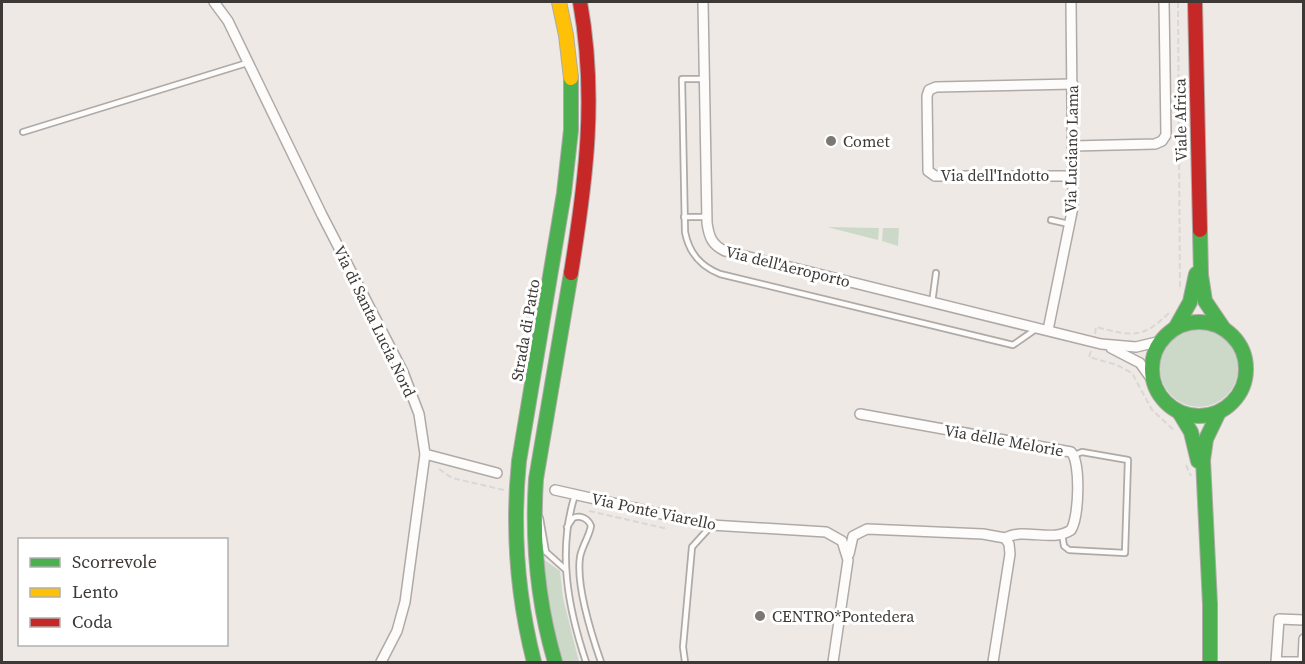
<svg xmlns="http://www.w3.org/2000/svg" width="1305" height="664" font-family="'Source Serif 4',serif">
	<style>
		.green { fill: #ccd9c9 }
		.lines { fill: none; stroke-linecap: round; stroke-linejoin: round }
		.lane-casing { stroke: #afaaa7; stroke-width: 8 }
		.street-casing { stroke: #afaaa7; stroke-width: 12 }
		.fast-casing { stroke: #afaaa7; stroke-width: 16 }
		.slow-casing { stroke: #afaaa7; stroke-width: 16 }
		.jam-casing { stroke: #afaaa7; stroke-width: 16 }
		.path { stroke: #d9d7d7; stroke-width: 2; stroke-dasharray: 6 3; stroke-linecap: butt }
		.lane { stroke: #fdfcfb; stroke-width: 4.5 }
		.street { stroke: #fdfcfb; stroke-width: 9 }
		.fast { stroke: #4caf50; stroke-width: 14 }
		.slow { stroke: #ffc107; stroke-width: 14 }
		.jam { stroke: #c62828; stroke-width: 14 }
		.poi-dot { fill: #7b7773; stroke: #fff; stroke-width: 2 }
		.labels { text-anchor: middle; stroke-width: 6; stroke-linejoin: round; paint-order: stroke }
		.street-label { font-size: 16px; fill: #3d3936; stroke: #fff }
		.poi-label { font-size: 16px; fill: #3d3936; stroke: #fff; text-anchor: start }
	</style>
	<rect width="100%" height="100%" fill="#efe9e5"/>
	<g class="green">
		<path d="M827,227L879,228L878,240Z"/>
		<path d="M883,228H899L898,246L882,241Z"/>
		<circle cx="1199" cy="368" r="39"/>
		<path d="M543,559L560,571L563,598L579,662H563C551,629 547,594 543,559Z"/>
	</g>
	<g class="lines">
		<defs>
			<g id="lane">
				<path d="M705,79H682L685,232C689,253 700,266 720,274L1013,345L1036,329"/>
				<path d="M23,132L247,63"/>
				<path d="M684,217H707"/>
				<path d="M1051,220L1069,224"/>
				<path d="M932,303L936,273"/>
				<path d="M575,495C557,551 568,608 586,662"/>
				<path d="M540,518L546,552L565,569"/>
				<path d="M567,527L573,518C580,515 588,518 591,526C589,537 582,546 580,557C576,585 592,636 601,662"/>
				<path d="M1062,534L1064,546L1069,550L1125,553L1128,460L1082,452L1074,455"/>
				<path d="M685,662L683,647L692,547L711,526"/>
			</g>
			<g id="street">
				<path d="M214,2L228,21L322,215L403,372L419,414L425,454L405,602L397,631L381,662"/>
				<path d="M703,2L707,223C709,237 712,245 725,251L1101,344L1136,347L1161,341"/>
				<path d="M1073,84L936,87L929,90L927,96L928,167V171L935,176H1073"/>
				<path d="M1073,146L1155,144L1162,141L1166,135L1164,2"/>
				<path d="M1048,330L1073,207L1071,2"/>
				<path d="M1111,348L1140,363L1155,384"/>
				<path d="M860,414L1071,452C1081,462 1079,517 1071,530C1052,543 1025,527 1005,538"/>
				<path d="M425,454L497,473"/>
				<path d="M555,490L711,525L826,532L842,541L848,560L833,662"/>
				<path d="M849,554L853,536L867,529L983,534L1005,538L1009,544L1010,554L993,662"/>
				<path d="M1303,662H1276L1279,619L1304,620"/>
				<path d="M1303,662L1304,639"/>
			</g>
			<g id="fast">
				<path d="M1200,230L1201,275L1205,301L1224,329"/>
				<circle cx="1199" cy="369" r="47"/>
				<path d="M1176,327L1190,302L1196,274"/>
				<path d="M1179,412L1191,432L1198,461"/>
				<path d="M534,662C517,595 512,530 519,461L564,193L571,130V78"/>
				<path d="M555,662C537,601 532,542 536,479L571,273"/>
				<path d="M1210,662V604L1203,460L1206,439L1219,412"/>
			</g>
			<path id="slow" d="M559,2L566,35L571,78"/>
			<g id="jam">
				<path d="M1195,2L1200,230"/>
				<path d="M571,273C586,180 597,96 580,2"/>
			</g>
		</defs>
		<use href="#lane" class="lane-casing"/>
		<use href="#street" class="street-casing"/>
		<use href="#fast" class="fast-casing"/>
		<use href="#slow" class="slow-casing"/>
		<use href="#jam" class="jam-casing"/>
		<g class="path">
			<path d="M1178,2L1180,290"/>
			<path d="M1095,334L1096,327C1133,336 1142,340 1171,311"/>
			<path d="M1091,351L1089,357L1117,365L1132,373L1152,410L1175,431"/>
			<path d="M1186,465L1191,476"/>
			<path d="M439,469L452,478L504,490"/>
			<path d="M589,511L664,528L667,526"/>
		</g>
		<use href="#lane" class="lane"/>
		<use href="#street" class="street"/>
		<use href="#fast" class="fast"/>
		<use href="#slow" class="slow"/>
		<use href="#jam" class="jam"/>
	</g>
	<g class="poi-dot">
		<circle cx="831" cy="141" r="6"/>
		<circle cx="760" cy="616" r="6"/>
	</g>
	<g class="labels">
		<g class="street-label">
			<text transform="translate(1180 120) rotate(-91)" y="6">Viale Africa</text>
			<text transform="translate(1071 149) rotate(-89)" y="6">Via Luciano Lama</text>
			<text x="995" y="181">Via dell'Indotto</text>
			<text transform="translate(788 266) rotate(14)" y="6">Via dell'Aeroporto</text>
			<text transform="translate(375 321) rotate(64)" y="6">Via di Santa Lucia Nord</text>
			<text transform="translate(525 330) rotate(-80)" y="6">Strada di Patto</text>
			<text transform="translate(1004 440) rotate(10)" y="6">Via delle Melorie</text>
			<text transform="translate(654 511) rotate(12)" y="6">Via Ponte Viarello</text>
		</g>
		<g class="poi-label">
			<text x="843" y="147">Comet</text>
			<text x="772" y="622">CENTRO*Pontedera</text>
		</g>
	</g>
	<rect width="1305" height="664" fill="none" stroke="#3d3936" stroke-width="6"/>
	<rect x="18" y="538" width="210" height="108" fill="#ffffff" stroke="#b1b0af" stroke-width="1.5"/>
	<rect x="30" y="558" width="30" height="9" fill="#4caf50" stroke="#b1b0af" stroke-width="1.5"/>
	<text x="72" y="568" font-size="18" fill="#3d3936">Scorrevole</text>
	<rect x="30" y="588" width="30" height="9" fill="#ffc107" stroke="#b1b0af" stroke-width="1.5"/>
	<text x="72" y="598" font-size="18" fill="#3d3936">Lento</text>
	<rect x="30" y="618" width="30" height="9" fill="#c62828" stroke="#b1b0af" stroke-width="1.5"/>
	<text x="72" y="628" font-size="18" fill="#3d3936">Coda</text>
</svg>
